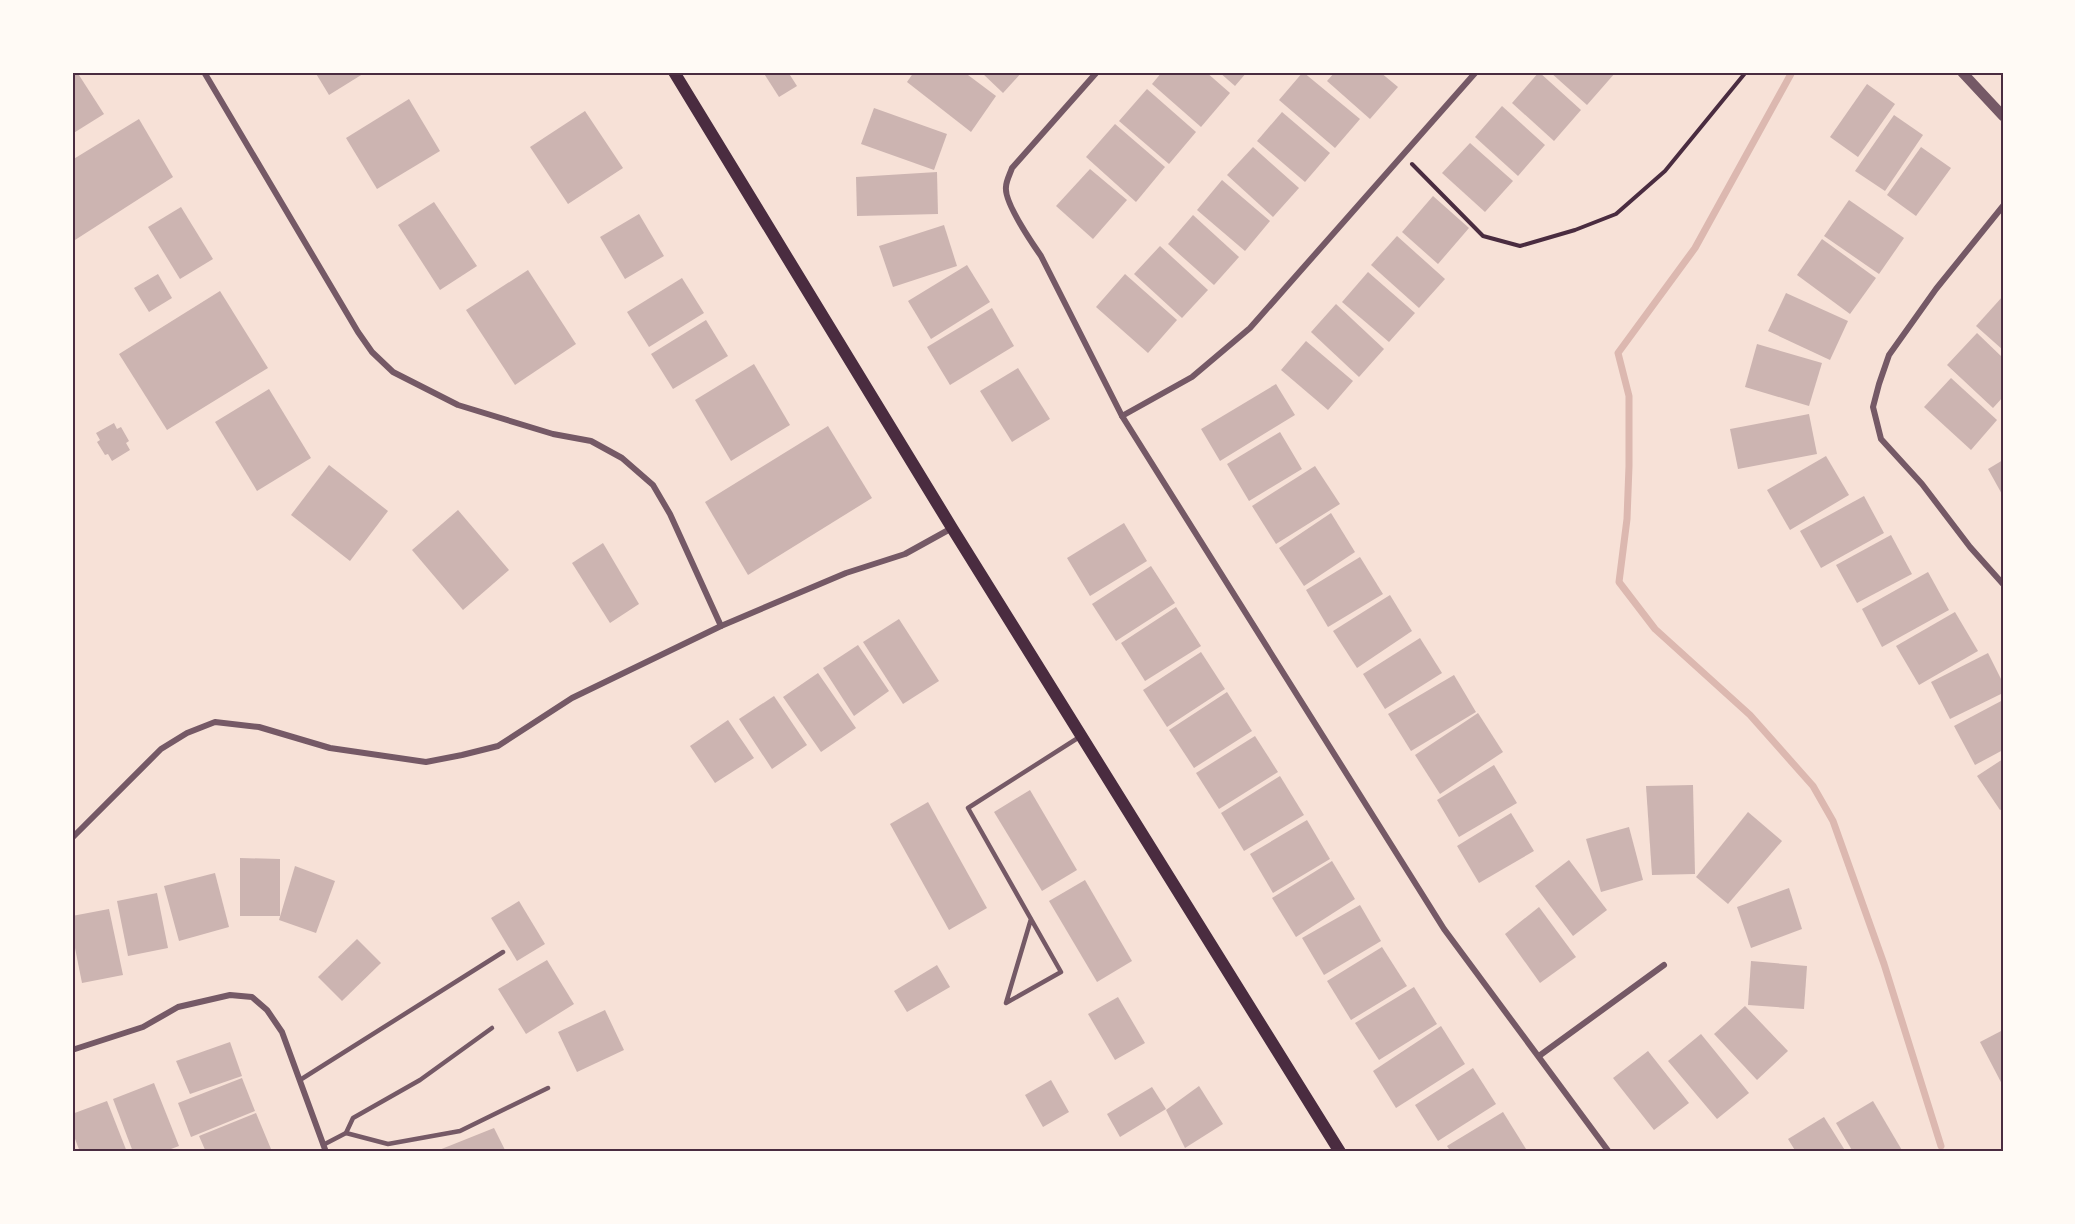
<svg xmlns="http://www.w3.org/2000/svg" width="2075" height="1224" font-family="Karla,sans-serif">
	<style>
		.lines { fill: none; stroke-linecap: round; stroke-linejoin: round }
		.stream { stroke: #dcb8b0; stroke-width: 7 }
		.building { fill: #ccb4b1 }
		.path { stroke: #4a2c40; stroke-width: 4 }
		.service { stroke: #755966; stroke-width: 4.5 }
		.minor { stroke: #755966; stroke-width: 6 }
		.tertiary { stroke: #755966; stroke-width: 10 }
		.secondary { stroke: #4a2c40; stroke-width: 12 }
		.neatline { fill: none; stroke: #4a2c40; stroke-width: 2 }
	</style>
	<rect width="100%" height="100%" fill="#f7e1d7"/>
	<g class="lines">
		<path class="stream" d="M1792,72L1695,248L1618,353L1629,396V466L1627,519L1619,582L1655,629L1750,715L1813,786L1833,821L1884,964L1941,1146"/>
	</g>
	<g class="building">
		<path d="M72,72H77L104,114L72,134Z"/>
		<path d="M315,72H366L329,95Z"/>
		<path d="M763,72H788L797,86L779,97Z"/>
		<path d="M914,72H964L996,96L971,132L907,82Z"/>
		<path d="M981,72H1022L1003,93Z"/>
		<path d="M1162,72H1206L1230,93L1201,127L1152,84Z"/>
		<path d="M1219,72H1247L1235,86Z"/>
		<path d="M1303,72L1360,119L1335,148L1279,100Z"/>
		<path d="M1335,72H1380L1398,87L1370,119L1327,81Z"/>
		<path d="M1539,72L1581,110L1554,141L1512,103Z"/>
		<path d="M1550,72H1614L1615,73L1587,105Z"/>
		<path d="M1867,84L1895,104L1858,157L1830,137Z"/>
		<path d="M1147,89L1196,132L1169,164L1119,121Z"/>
		<path d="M409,99L440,151L377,189L346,138Z"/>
		<path d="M1502,106L1545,145L1518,176L1475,137Z"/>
		<path d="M874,108L947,134L934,170L861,144Z"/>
		<path d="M585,111L623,168L568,204L530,147Z"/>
		<path d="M1282,112L1330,153L1305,182L1257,141Z"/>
		<path d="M1894,115L1923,135L1885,191L1855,171Z"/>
		<path d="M139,119L173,177L75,240L72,235V160Z"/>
		<path d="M1115,124L1165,167L1136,202L1086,157Z"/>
		<path d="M1470,143L1513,181L1485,212L1442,173Z"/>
		<path d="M1253,147L1299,188L1273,217L1227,175Z"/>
		<path d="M1921,147L1951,168L1916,216L1887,195Z"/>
		<path d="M1090,169L1127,200L1093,239L1056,206Z"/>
		<path d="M937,172L938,214L857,216L856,177Z"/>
		<path d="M1222,180L1270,221L1245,251L1197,210Z"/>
		<path d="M1433,196L1469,228L1438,264L1402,232Z"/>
		<path d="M1849,200L1904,238L1879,274L1824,236Z"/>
		<path d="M434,202L477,266L440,290L398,225Z"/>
		<path d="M181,207L213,259L180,279L148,227Z"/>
		<path d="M639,214L664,256L625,279L600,237Z"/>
		<path d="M1193,215L1239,257L1214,285L1168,244Z"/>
		<path d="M944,225L957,266L893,287L879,246Z"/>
		<path d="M1397,236L1445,279L1419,308L1371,265Z"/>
		<path d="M1822,239L1876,278L1850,314L1797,275Z"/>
		<path d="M1160,246L1208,290L1182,318L1134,274Z"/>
		<path d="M967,265L990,302L931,339L908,301Z"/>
		<path d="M528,270L576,344L515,385L466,310Z"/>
		<path d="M1368,272L1415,313L1389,342L1342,302Z"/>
		<path d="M158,274L172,298L149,312L134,288Z"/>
		<path d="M1125,274L1177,320L1148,353L1096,307Z"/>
		<path d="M682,278L704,313L649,347L627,312Z"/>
		<path d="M220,291L268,368L167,430L119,354Z"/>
		<path d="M1786,293L1848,321L1830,360L1768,331Z"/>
		<path d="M2003,296V350L1976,326Z"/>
		<path d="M1336,304L1384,349L1359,377L1311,332Z"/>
		<path d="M992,308L1014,346L950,385L927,347Z"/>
		<path d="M706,320L728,356L673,389L651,354Z"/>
		<path d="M1977,333L2003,358V397L1993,408L1947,365Z"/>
		<path d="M1306,341L1353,381L1328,410L1281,370Z"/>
		<path d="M1757,344L1822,363L1809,406L1745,387Z"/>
		<path d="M754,364L790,425L731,461L695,400Z"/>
		<path d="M1018,368L1050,419L1012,442L980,391Z"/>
		<path d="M1951,378L1997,420L1971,450L1924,407Z"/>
		<path d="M1276,384L1295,415L1220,461L1201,429Z"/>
		<path d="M269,389L311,458L257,491L215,422Z"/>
		<path d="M1809,414L1817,454L1738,469L1730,429Z"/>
		<path d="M114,423L117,429L121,427L129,441L126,443L130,450L112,461L108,454L105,455L97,442L100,440L96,433Z"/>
		<path d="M828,426L872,498L748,575L705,502Z"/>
		<path d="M1280,432L1302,469L1249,501L1227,464Z"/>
		<path d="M1826,456L1849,495L1790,530L1767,490Z"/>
		<path d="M2003,460V496L1988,469Z"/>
		<path d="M329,465L388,511L350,561L291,515Z"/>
		<path d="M1315,466L1340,504L1276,544L1252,506Z"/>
		<path d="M1864,496L1884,533L1821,568L1800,531Z"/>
		<path d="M458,510L509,570L463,610L412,550Z"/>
		<path d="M1331,513L1355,552L1304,586L1279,548Z"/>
		<path d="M1124,523L1147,561L1090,596L1067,558Z"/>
		<path d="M1891,535L1912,574L1857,603L1836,565Z"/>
		<path d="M603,543L639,604L610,623L572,563Z"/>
		<path d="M1360,557L1383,594L1328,627L1306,590Z"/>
		<path d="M1151,566L1175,603L1116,641L1092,604Z"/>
		<path d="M1928,572L1949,610L1882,647L1862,609Z"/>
		<path d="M1390,595L1412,631L1357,668L1333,631Z"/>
		<path d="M1176,607L1201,646L1145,681L1121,643Z"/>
		<path d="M1955,612L1978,651L1919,685L1896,646Z"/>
		<path d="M899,619L939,681L903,704L863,642Z"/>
		<path d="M1420,638L1442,673L1385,709L1363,674Z"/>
		<path d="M858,645L889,691L854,716L823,668Z"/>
		<path d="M1201,652L1225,689L1167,727L1143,690Z"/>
		<path d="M1988,653L2003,683V693L1950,719L1931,682Z"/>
		<path d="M818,673L856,728L821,752L783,697Z"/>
		<path d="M1454,675L1476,712L1411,751L1388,714Z"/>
		<path d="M1227,692L1252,731L1194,768L1169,730Z"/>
		<path d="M774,696L807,745L772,769L739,719Z"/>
		<path d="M2003,700V750L1975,765L1954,726Z"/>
		<path d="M1478,713L1503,752L1440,794L1415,755Z"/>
		<path d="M728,720L754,758L715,783L690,746Z"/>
		<path d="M1255,736L1278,772L1219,809L1196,773Z"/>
		<path d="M2003,759V809L2000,810L1977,776Z"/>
		<path d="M1494,765L1517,803L1459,837L1437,800Z"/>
		<path d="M1280,776L1304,815L1244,851L1221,813Z"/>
		<path d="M1693,785L1695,874L1652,875L1646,786Z"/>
		<path d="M1030,790L1077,870L1042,891L994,812Z"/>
		<path d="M928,802L987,908L949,930L890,824Z"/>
		<path d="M1748,812L1782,841L1728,904L1696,877Z"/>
		<path d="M1511,813L1534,851L1479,883L1457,846Z"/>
		<path d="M1307,820L1330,859L1273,893L1250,854Z"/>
		<path d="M1629,827L1643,880L1601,892L1586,839Z"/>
		<path d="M240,858L280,859V916H240Z"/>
		<path d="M1569,860L1607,910L1573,936L1535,886Z"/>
		<path d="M1332,861L1355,899L1296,937L1272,898Z"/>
		<path d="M295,866L335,881L316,933L279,920Z"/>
		<path d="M215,873L229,927L179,941L164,886Z"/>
		<path d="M1085,880L1132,961L1097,982L1049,901Z"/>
		<path d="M1789,888L1802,929L1751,948L1737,907Z"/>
		<path d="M157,893L168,948L128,956L117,901Z"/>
		<path d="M519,901L545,944L517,961L491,918Z"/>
		<path d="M1360,905L1381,941L1324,975L1302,938Z"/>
		<path d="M1539,907L1576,957L1540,983L1505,934Z"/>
		<path d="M109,909L123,975L82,983L72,933V916Z"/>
		<path d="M357,939L381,963L342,1001L318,977Z"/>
		<path d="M1382,947L1407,986L1351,1020L1327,981Z"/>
		<path d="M547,960L574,1004L526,1034L498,989Z"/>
		<path d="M1751,961L1807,966L1804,1009L1748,1005Z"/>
		<path d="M937,965L950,987L907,1012L894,991Z"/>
		<path d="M1414,987L1437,1024L1379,1060L1355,1023Z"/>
		<path d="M1118,997L1145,1043L1115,1060L1088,1014Z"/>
		<path d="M1745,1006L1788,1051L1757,1080L1714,1034Z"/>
		<path d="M605,1010L624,1050L577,1072L558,1032Z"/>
		<path d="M1441,1026L1465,1064L1396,1108L1373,1071Z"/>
		<path d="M2003,1030V1086L1980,1042Z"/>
		<path d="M1701,1034L1749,1093L1717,1119L1668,1061Z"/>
		<path d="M230,1042L242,1076L190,1094L176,1061Z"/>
		<path d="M1648,1051L1689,1103L1654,1130L1613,1078Z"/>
		<path d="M1473,1068L1496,1104L1438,1141L1415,1105Z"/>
		<path d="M242,1078L255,1111L191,1137L178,1103Z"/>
		<path d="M1051,1080L1069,1112L1043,1127L1025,1095Z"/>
		<path d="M154,1083L179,1146L163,1152H133L113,1099Z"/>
		<path d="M1199,1086L1223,1124L1185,1148L1166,1110Z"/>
		<path d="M1152,1087L1166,1109L1120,1137L1107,1114Z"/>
		<path d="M107,1101L127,1152H80L72,1131V1114Z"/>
		<path d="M1873,1101L1903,1152H1853L1836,1123Z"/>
		<path d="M1503,1112L1526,1149L1520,1152H1451L1447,1146Z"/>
		<path d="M256,1113L271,1149L262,1152H206L199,1136Z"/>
		<path d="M1824,1117L1846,1152H1796L1788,1139Z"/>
		<path d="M494,1128L506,1152H434Z"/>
	</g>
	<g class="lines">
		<path class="path" d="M1412,164L1483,236L1520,246L1575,230L1616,214L1665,171L1746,72"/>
		<g class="service">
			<path d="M1031,919L1006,1003L1061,972L968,808L1081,736"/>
			<path d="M300,1080L503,952"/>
			<path d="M346,1133L388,1144L460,1131L548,1088"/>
			<path d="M323,1145L346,1133L353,1118L420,1080L492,1028"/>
		</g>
		<g class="minor">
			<path d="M204,72L358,332L372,352L393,372L458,405L553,434L591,441L622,458L653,485L670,514L721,626"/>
			<path d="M1097,72L1012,168C1010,174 1006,181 1006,187C1004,202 1032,243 1041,256L1122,416L1444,929L1609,1152"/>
			<path d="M2003,206L1936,289L1889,355L1879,384L1873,407L1881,439L1922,484L1970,547L2003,584"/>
			<path d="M1122,416L1192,377L1250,328L1476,72"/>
			<path d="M72,838L161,749L187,733L215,722L259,727L330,748L426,762L462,755L498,746L572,698L721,626L846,573L905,554L952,528"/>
			<path d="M72,1050L143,1027L178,1007L230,995L252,997L267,1010L282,1032L326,1152"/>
			<path d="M1539,1056L1664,965"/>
		</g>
		<path class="tertiary" d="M1962,72L2003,116"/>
		<path class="secondary" d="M674,72L952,528L1340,1152"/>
	</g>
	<rect width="2075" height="1224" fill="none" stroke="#fffaf5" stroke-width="147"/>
	<rect x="74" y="74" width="1928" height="1076" class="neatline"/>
</svg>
